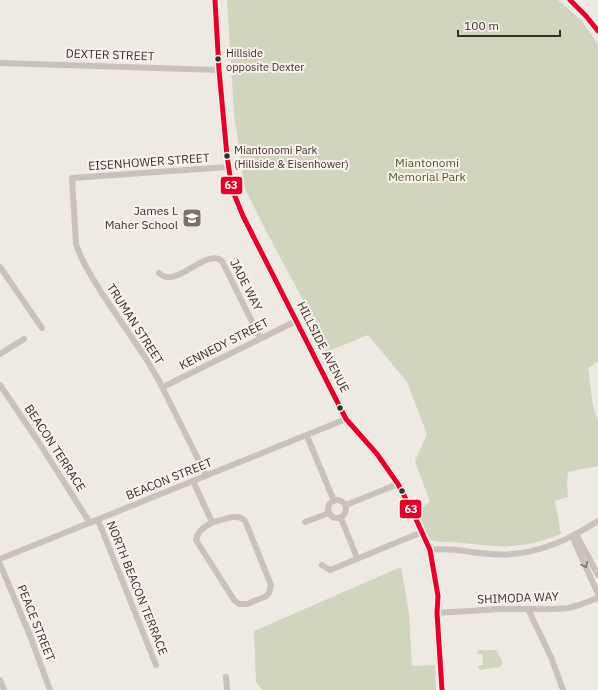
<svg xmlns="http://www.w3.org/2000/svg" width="598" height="690" font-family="'IBM Plex Sans',sans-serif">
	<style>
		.green { fill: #d2d5be }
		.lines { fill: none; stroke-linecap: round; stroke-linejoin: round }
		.minor { stroke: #c9c1bc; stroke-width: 6 }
		.tertiary { stroke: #c9c1bc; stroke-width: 8 }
		.bus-1-casing { stroke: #fbf3ec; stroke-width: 8 }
		.bus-1 { stroke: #e4002b; stroke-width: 5 }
		.oneway { stroke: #7a706c }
		.bus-dot { fill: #3a2e2a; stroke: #fbf3ec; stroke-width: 1.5 }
		.labels { text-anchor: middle; stroke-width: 4; stroke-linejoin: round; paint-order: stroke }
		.bus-label { font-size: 11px; fill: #3a2e2a; stroke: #fbf3ec; text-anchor: start }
		.street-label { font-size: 12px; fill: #3a2e2a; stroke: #fbf3ec }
		.park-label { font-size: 12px; fill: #4c5a2c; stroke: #fbf3ec }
		.poi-label { font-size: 12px; fill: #3a2e2a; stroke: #fbf3ec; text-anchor: end }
		.line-badge { stroke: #fbf3ec; stroke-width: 1.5 }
		.badge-label { font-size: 11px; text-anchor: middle; font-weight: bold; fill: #fff }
	</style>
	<rect width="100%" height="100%" fill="#efe9e4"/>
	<g class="green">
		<path d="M227,0H558L582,21L598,44V362L588,368L593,406L598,421V466L568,472L567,484L568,497L555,501L561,534C539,543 516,548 492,546C479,545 466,543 452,542C445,541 434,544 429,538L417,511V510L430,502L415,461L427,434L407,382L368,335L326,352L304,302L263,225L245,189L234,114Z"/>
		<path d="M401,567L409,613L412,666L435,665L436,690H262L256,682L254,631Z"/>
		<path d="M479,650H496L503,662L502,664L500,667L480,670L478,668V666L483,665L482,654H477V652Z"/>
	</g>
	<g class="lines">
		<g class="minor">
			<path d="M0,63L219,70"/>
			<path d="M0,267L42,328"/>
			<path d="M159,273C161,275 164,277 167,277C183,280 208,249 222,261L260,338"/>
			<path d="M0,354L24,339"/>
			<path d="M0,385L38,441L90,523"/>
			<path d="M163,387L296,321"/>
			<path d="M307,436L334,501"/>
			<path d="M206,475L158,379L145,357L101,292L89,272L81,257L76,244L72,178L228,167"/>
			<path d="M193,481L212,522"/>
			<circle cx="337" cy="509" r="9"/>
			<path d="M346,505L398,484"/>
			<path d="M233,517C239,517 243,517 246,523L271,585L269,593L265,597L259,599L247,604H239L234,600L196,540C199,524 219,520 233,517Z"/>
			<path d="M341,518L357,558"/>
			<path d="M98,520L156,665"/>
			<path d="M305,522L329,513"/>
			<path d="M576,534L598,575"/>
			<path d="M572,536L598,594"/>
			<path d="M430,550C451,547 471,553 491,554C513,556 537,551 557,543C572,537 585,529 598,521"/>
			<path d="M0,559L346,419"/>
			<path d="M0,564L29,633L50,690"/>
			<path d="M322,565L330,570L422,532"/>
			<path d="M528,609L551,657L563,690"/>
			<path d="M437,613L500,609H554L568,608L579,605L598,598"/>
			<path d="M226,677L227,690"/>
			<path d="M0,680L4,690"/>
		</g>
		<g class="tertiary">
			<path d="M215,0L219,70L227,156L232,189L243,216L346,419L377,454L398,484L415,517L430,550L438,596L437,613L442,690"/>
			<path d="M570,0L586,16L598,31"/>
		</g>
		<defs>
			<g id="bus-1">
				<path d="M215,0L219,70L227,156L232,189L243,216L346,419L377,454L398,484L415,517L430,550L438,596L437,613L442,690"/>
				<path d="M570,0L586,16L598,31"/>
			</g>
		</defs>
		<use href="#bus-1" class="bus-1-casing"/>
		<use href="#bus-1" class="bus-1"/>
	</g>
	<defs><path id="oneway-chevron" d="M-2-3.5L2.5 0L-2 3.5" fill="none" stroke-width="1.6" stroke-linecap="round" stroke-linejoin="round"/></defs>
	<use class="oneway" href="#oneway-chevron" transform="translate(585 565) rotate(66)"/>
	<defs>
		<symbol id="school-square" viewBox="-11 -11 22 22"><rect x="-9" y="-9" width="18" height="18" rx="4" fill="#796f6b" stroke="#fbf3ec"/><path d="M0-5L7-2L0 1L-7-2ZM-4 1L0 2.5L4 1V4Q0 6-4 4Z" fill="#fff"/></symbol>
	</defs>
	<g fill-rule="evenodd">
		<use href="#school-square" x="181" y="207" width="22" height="22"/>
	</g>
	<g class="bus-dot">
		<circle cx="218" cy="59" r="3.5"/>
		<circle cx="227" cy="156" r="3.5"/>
		<circle cx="340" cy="408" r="3.5"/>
		<circle cx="402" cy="491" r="3.5"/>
	</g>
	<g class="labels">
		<g class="bus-label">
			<text x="226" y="57">Hillside<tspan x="226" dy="14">opposite Dexter</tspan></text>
			<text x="234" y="154">Miantonomi Park<tspan x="234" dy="14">(Hillside &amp; Eisenhower)</tspan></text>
		</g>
		<g class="street-label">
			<text transform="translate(110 55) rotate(2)" y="4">DEXTER STREET</text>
			<text transform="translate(149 162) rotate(-4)" y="4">EISENHOWER STREET</text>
			<text transform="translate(246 285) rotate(63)" y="4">JADE WAY</text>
			<text transform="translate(135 324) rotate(57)" y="4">TRUMAN STREET</text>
			<text transform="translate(224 344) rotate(-27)" y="4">KENNEDY STREET</text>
			<text transform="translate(323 347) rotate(63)" y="4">HILLSIDE AVENUE</text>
			<text transform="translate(55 448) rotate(57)" y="4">BEACON TERRACE</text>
			<text transform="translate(169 479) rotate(-22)" y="4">BEACON STREET</text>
			<text transform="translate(137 588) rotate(68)" y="4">NORTH BEACON TERRACE</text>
			<text transform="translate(518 598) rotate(-2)" y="4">SHIMODA WAY</text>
			<text transform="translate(36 623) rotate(68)" y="4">PEACE STREET</text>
		</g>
		<g class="park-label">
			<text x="427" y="167">Miantonomi<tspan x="427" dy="14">Memorial Park</tspan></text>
		</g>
		<g class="poi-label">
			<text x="178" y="215">James L<tspan x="178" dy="14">Maher School</tspan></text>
		</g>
	</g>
	<g class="line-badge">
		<rect x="220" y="176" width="23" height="19" rx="4" fill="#e4002b"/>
		<rect x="399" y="499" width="23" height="20" rx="4" fill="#e4002b"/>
	</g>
	<g class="badge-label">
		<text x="231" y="189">63</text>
		<text x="411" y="513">63</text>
	</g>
	<path d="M458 30v6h102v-6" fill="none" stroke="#3a2e2a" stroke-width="2"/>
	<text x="464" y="30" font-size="12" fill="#3a2e2a" stroke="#fbf3ec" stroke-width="3" paint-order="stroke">100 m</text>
</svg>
